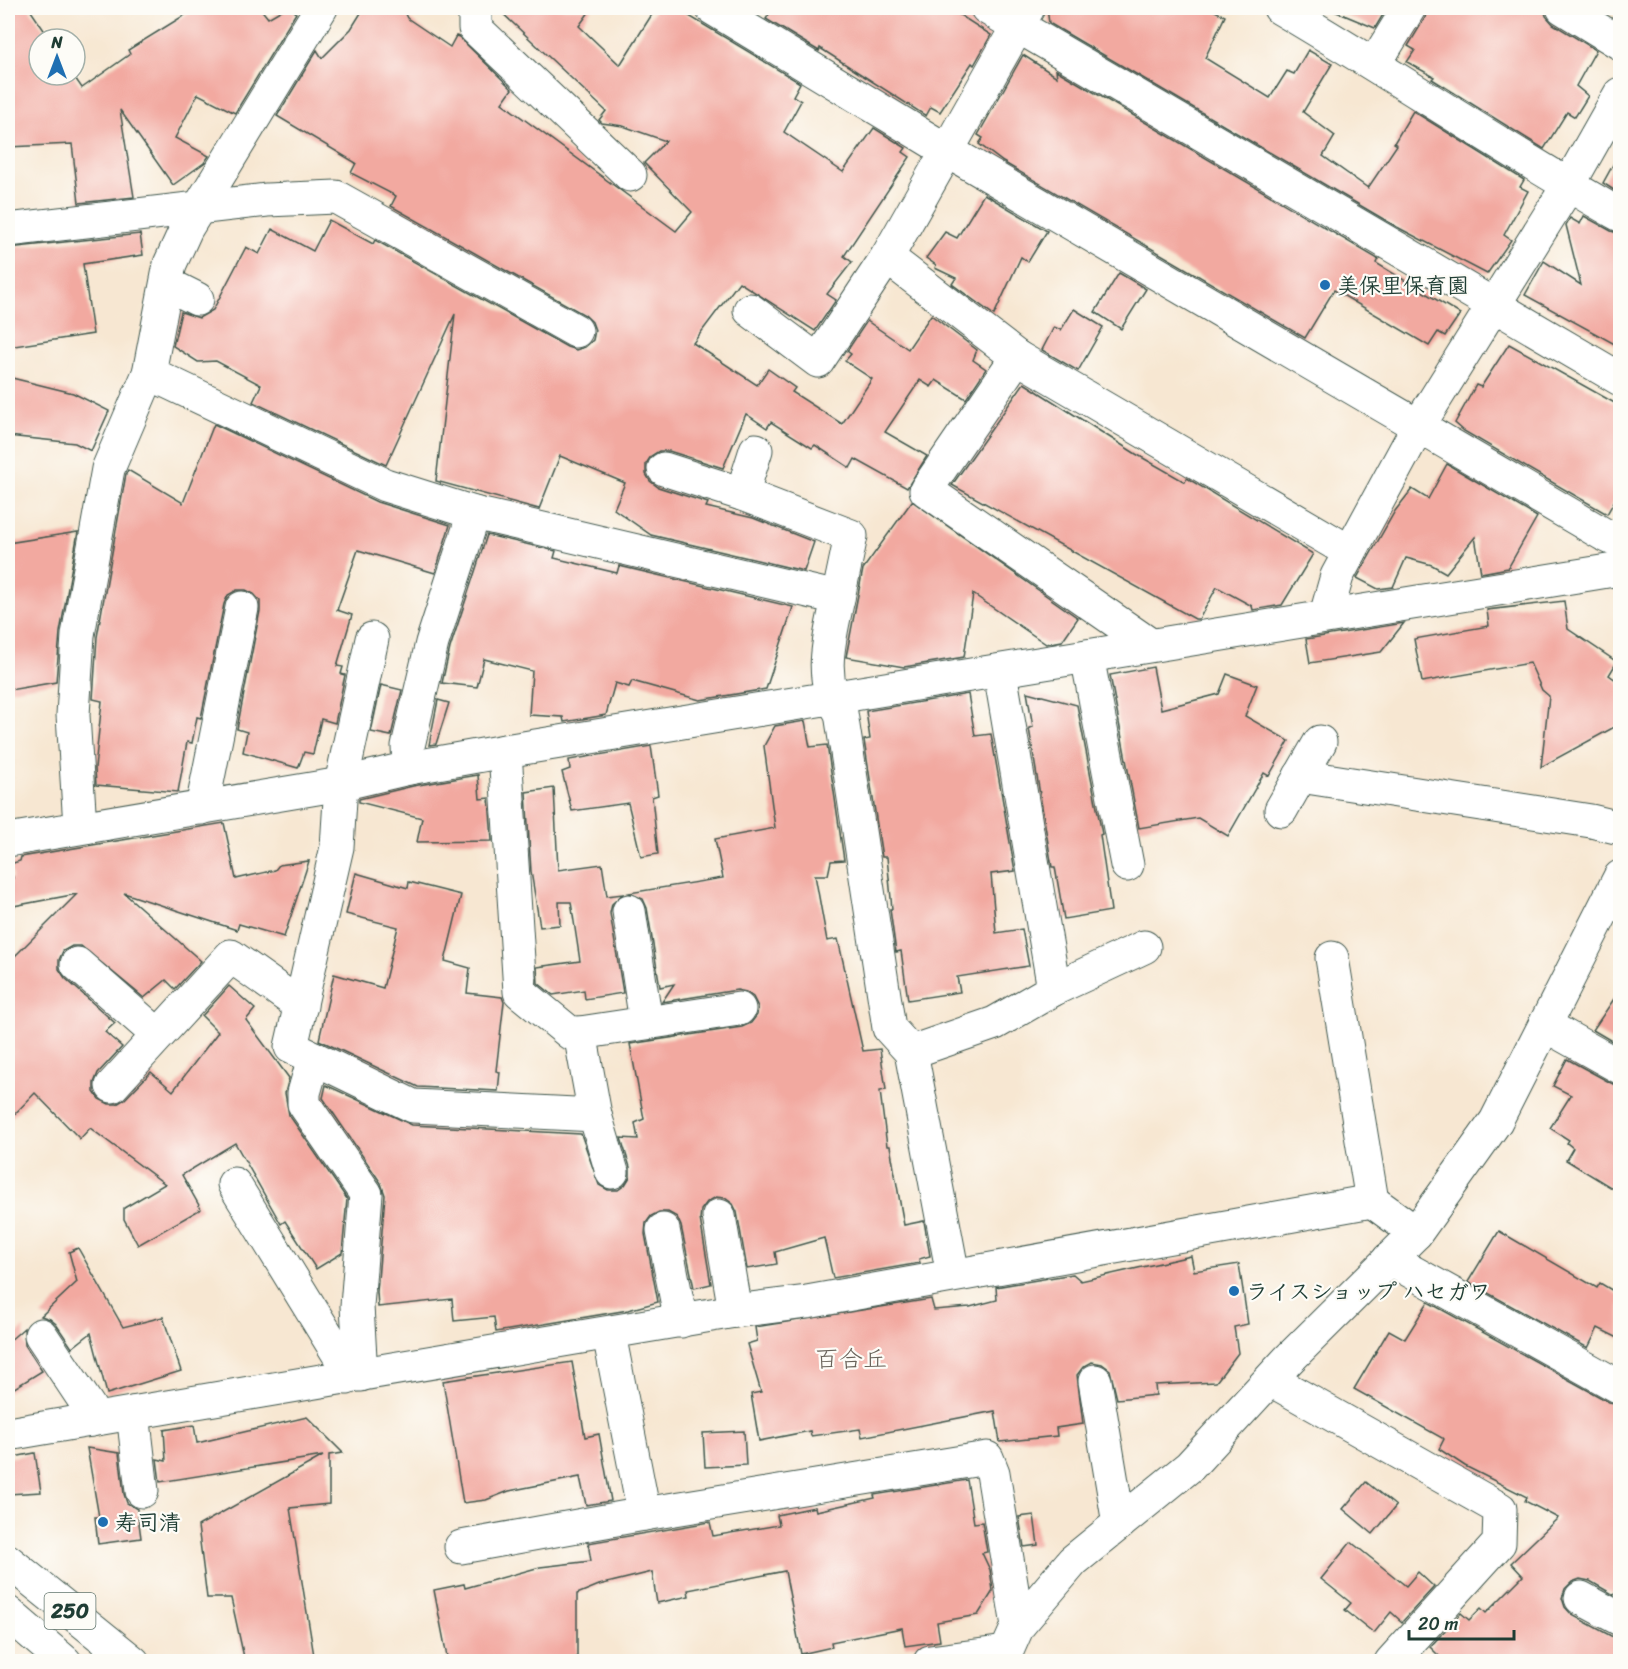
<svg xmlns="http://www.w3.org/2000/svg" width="1628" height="1669" font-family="Sriracha,'Klee One',sans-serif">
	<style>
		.building { fill: #f2a9a0 }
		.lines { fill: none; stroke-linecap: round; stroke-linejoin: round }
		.minor-casing { stroke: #3f564c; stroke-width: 35 }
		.trunk-casing { stroke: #3f564c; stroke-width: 35 }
		.minor { stroke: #fff; stroke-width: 33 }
		.trunk { stroke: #fff; stroke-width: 33 }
		.poi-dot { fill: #1f6fb2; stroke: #fdfcf7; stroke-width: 2 }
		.labels { text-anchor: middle; stroke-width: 4.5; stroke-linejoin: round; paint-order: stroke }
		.shield { fill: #fdfcf7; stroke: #62766e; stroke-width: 1.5 }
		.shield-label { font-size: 21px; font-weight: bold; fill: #1f3d34 }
		.poi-label { font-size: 22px; font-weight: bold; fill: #1f3d34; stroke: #fdfcf7; text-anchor: start }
		.neighbourhood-label { font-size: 24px; fill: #69635a; stroke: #fdfcf7 }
	</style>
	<rect width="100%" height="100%" fill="#fdfcf7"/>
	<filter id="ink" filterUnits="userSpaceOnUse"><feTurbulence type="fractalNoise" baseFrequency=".0167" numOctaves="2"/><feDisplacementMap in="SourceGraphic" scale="12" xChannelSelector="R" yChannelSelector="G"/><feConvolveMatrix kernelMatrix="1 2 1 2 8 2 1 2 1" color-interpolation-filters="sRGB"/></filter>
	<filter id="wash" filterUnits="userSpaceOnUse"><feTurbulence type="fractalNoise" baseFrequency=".008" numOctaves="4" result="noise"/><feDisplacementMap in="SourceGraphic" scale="24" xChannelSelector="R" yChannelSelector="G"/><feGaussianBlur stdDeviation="1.35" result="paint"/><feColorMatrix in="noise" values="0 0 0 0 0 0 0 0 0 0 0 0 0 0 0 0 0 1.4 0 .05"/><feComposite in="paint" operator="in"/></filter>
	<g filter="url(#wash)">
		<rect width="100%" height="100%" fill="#f7e7d2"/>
		<g id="blocks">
			<g class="building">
				<path d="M13,8H29L50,39H39V75H73L82,88L130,54L128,50L196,8H260L268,18L285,8H292L296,13L235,113L198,94L175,138L209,156L204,163L173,185L120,110L134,197L79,203L72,144L8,147V45Z"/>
				<path d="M364,8H402L407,18L450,47L456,36L459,37L512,89L502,103L676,231L692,212L644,163L666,141L623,126L602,123L599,120L606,111L497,8H592L579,26L620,65L656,8H676L800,83L793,96L801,101L784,132L843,172L874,128L906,148L903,152L910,157L844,256L852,262L827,294L836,300L815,331L739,282L693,343L757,385L768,369L795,388L792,392L842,424L872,379L845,361L851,354L847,351L867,321L908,349L931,315L977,350L973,360L986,369L966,399L936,380L931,387L920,380L885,432L927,456L907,488L855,459L850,468L815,445L812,448L771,422L767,428L746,414L723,468L669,451H659L651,456L646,464V474L650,481L658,487L708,503L706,507L753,518L814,542L804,571L651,535L614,509L625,483L560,456L539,509L436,481L455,314L386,465L253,402L261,385L216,361L198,362L173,346L181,312L199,318L213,310L246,247L259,254L272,229L313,251L329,220L373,244L375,240L567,347L576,350L585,347L593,340L595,330L592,322L585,315L391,206L396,196L351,173L356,163L277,116L317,50L322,58L351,29Z"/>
				<path d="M773,8H949L991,35L974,65L972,63L940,112L931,107L926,116L820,48L819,51L766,19Z"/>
				<path d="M1047,8H1209L1225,16L1205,58L1270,98L1287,71L1294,74L1308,50L1332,64L1303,112L1335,136L1323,156L1368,188L1397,145L1394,143L1413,111L1524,180L1520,187L1528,191L1504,235L1511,240L1487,274L1397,227L1049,23Z"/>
				<path d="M1327,8H1387L1375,28Z"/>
				<path d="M1428,8H1544L1546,16L1553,24L1596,50L1576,86L1588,96L1575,117L1567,112L1544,149L1432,79L1434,77L1407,62L1415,50L1408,46L1425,18Z"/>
				<path d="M1023,55L1057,77L1056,70L1378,259L1376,263L1460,314L1445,336L1438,332L1429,346L1334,290L1305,338L1003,162L979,144L983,138L978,135Z"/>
				<path d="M1620,152V194L1603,183Z"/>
				<path d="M984,194L1047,231L1028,262L1021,257L994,315L952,284L956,278L935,268L936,265L926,258L945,232L957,238Z"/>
				<path d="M1584,216L1611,231L1620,234V347L1525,295L1544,261L1581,285L1566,225L1570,218L1580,224Z"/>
				<path d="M140,234L143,255L83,264L93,334L8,347V248Z"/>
				<path d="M1119,273L1146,289L1121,329L1095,312Z"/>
				<path d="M1074,309L1103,327L1078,371L1042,350L1054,327L1061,330Z"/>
				<path d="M1509,344L1620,406V491L1607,514L1464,431L1455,423L1476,385L1481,387Z"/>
				<path d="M8,377L73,393L109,411L91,451L75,443L8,436Z"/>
				<path d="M1024,383L1136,454L1185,482L1187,478L1313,554L1282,605L1253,610L1252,606L1217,587L1199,619H1195L952,485Z"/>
				<path d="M214,424L377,502L450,525L435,573L358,550L337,610L352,615L337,666L343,667L341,674L345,675L335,723L321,719L313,754L304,752L298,768L243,752L247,732L237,729L260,611V601L254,594L246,590H237L228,595L224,604L201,718L197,717L192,743L187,742L178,792L96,785L95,768L102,701L93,699L97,637L126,474L128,470L183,503Z"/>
				<path d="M1447,464L1537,517L1508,568L1481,573L1475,537L1446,573L1432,565L1406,558L1393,587L1378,589L1357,578L1395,511L1412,489L1428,499Z"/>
				<path d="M912,501L1078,618L1062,641L1046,644L973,594L964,657L904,667L846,657L863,569Z"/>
				<path d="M78,532L60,632L56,682L10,690L8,675V543Z"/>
				<path d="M487,535L556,551L554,558L617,573L619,566L793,607L766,689L700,700L632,681L629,687L615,683L606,715L564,722L563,717L529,715L532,671L484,659L477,687L442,683L450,648Z"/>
				<path d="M1564,601L1568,629L1617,662L1609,675L1620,683V724L1541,767L1549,696L1542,690L1530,663L1422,682L1414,639L1489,626L1487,610Z"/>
				<path d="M1404,623L1381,652L1310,663L1306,639Z"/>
				<path d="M1153,667L1161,709L1219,694L1227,674L1257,685L1245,716L1289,741L1269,776L1264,773L1228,836L1198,818L1139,828L1110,675Z"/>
				<path d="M381,685L402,690L391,736L371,732Z"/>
				<path d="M1027,692L1077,705L1102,834L1100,835L1111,911L1064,919L1055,867H1052L1029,728L1033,727Z"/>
				<path d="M968,694L975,736L991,734L1015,871L991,874L996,933L1022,929L1029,966L957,977L960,992L908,1000L901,951L896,952L890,909H892L887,857H882L864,740L870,739L866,711Z"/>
				<path d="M438,700L449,703L436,744L429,745Z"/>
				<path d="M805,721L810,747L827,745L844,860L831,861L828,875H815L827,941L838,939L863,1051L880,1049L886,1090L880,1091L887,1146H890L904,1225L924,1221L930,1256L919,1259L920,1263L833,1278L824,1238L775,1252L777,1264L747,1269L737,1212L733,1204L725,1198L716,1197L707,1202L701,1210L700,1219L711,1284L694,1288L681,1226L677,1217L668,1212H659L651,1216L646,1223L645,1234L658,1302L628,1310L496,1332L494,1317L454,1321L452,1299L378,1307L377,1292L385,1195L381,1183L323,1098L326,1085L412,1125L581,1134L599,1185L608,1190H618L625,1185L630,1177V1167L621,1138L638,1139L635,1123L644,1119L630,1044L742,1027L751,1023L757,1015L758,1007L753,997L746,992L737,990L662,1002L674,984L660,987L647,908L643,899L629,893L723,878L715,839L775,828L764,746L775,726Z"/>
				<path d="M651,746L658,795L652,797L658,854L641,857L628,803L572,811L562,772L570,769L569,760Z"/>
				<path d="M478,775L480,799L489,798L492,841L417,842L422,818L359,802V799L413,786Z"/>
				<path d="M554,788L558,870L602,864L607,896L623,894L612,904L610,913L623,993L585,999L584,990L553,995L538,983L537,967L580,961L571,902H559L560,925L540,927L531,871L526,792Z"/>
				<path d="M224,823L236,879L275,870L279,865L309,861L284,937L239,924L237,930L124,893L201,961L175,989L166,980L144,998L81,946H72L63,951L59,960V969L65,978L115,1023L105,1032L122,1047L98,1073L94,1083V1092L99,1099L109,1104H117L125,1099L151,1072L173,1091L218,1032L202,1016L229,986L255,1009L246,1020L289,1078L285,1093L289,1115L347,1199L342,1253L316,1269L285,1221L281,1224L235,1143L182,1175L201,1209L138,1245L124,1219V1208L165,1184L90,1128L80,1139L35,1093L8,1121V963L77,894L8,907V880L13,878L10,864L20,861L21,857Z"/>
				<path d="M356,873L408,888L409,882L461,895L445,961L470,968L467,993L502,997L504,1002L496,1071L500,1072L498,1091L418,1087L319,1040L334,974L383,988L398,927L346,914Z"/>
				<path d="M1620,990V1046L1593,1030Z"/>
				<path d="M1567,1059L1611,1083L1620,1086V1193L1566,1160L1573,1148L1567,1143L1569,1140L1550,1128L1571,1095L1553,1086Z"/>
				<path d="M1499,1231L1597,1288L1600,1283L1620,1295V1339L1598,1328L1588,1348L1468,1282Z"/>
				<path d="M78,1248L123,1327L163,1317L181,1371L107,1394L91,1333L72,1348L56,1324L50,1319L41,1316L77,1282L69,1252Z"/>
				<path d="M1191,1256L1194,1271L1239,1264L1248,1324L1234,1327L1238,1353L1216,1382L1155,1385L1156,1395L1117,1399L1110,1370L1102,1364L1092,1362L1083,1367L1077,1375L1083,1424L1056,1428L1057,1436L1000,1442L995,1411L862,1437L860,1429L811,1436L810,1431L759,1441L751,1394L761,1392L747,1344L757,1341L755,1327L931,1299L934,1310L970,1307L997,1300L996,1287L1073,1274L1081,1281Z"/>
				<path d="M1428,1302L1609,1402L1620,1404V1585L1614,1595L1590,1581L1580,1579L1572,1582L1565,1589L1562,1598L1565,1607L1572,1615L1611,1636L1620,1638V1662H1445L1430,1647L1461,1613L1469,1620L1481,1608L1486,1613L1523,1576L1511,1563L1558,1518L1525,1501L1527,1497L1465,1466L1439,1449L1444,1439L1354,1389L1389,1330L1405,1339Z"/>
				<path d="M24,1328L25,1345L42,1371L8,1392V1342Z"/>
				<path d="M572,1362L585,1437L599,1434L611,1501L586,1505L580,1477L509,1491L486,1500L463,1503L443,1381Z"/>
				<path d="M307,1417L343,1453L329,1455V1504L290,1508L315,1662H245L231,1598H207L198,1526L323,1456L160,1482L157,1459L166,1461L164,1430L194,1425L197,1443Z"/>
				<path d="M744,1431L746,1465L705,1467L703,1433Z"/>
				<path d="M87,1448L119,1453L124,1494L127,1503L137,1509L141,1538L98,1544L95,1517H99Z"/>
				<path d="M35,1453L41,1492L8,1494V1458Z"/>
				<path d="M967,1480L974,1523L982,1522L987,1552L982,1553L990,1570L993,1591L978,1615L937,1622L940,1641L905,1646L902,1628L831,1642L832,1647L801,1654L785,1571L688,1590L689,1596L657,1603L652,1572L599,1585L577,1594V1662H448L434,1590L464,1584L465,1588L540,1567L591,1561L588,1543L710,1522L713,1536L779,1525L777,1515L815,1507L816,1511L875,1498L874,1495Z"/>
				<path d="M1366,1482L1396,1506L1373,1534L1343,1509Z"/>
				<path d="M1034,1515L1038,1545L1024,1547L1019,1517Z"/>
				<path d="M1351,1542L1406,1586L1418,1572L1434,1587L1402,1622L1391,1612L1374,1633L1345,1610L1351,1603L1321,1579Z"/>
			</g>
		</g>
	</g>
	<g filter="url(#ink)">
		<use href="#blocks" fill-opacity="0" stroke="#3f564c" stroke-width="1.5"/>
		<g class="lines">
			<defs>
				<g id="minor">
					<path d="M475,8V28L630,175"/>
					<path d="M712,8L946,150L1603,534L1620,542"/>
					<path d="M987,8L1620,379"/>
					<path d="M1028,8L887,257L1017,357L1350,552"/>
					<path d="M1280,8C1394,75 1505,150 1620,215"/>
					<path d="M1563,8L1620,43"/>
					<path d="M1375,63L1409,8"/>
					<path d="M8,230L267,200L336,197L576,331"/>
					<path d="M167,284L197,299"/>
					<path d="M750,310L818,361L887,257"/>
					<path d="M1017,357L926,490L1149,644"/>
					<path d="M149,373L385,485L474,513L838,598C830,638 817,677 841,713L889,1028L911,1052L953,1275"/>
					<path d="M664,469L742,494L851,536L838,598"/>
					<path d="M742,494L756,450"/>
					<path d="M1326,615L1337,576L1419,425L1568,186L1620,94"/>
					<path d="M372,639L341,784L337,847L291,1047L413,1106L595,1115L612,1172"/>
					<path d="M1087,656L1127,865"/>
					<path d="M1000,672L1054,989"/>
					<path d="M505,751L520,992L570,1033H580"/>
					<path d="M409,768L408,746L432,643L474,513"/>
					<path d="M1300,776L1591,821L1620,828"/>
					<path d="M202,808L242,608"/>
					<path d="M1281,810L1320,742"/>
					<path d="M80,826L73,715L78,635L108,469L149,373L170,264L186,229L321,8"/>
					<path d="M8,840L341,784L409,768L505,751L1620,569"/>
					<path d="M629,911L646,1022"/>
					<path d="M1332,958L1372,1201"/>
					<path d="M77,964L158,1035"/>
					<path d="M1545,1025L1620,1067"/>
					<path d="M911,1052L995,1023L1054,989L1144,947"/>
					<path d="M314,1058L304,1093V1104L366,1194L357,1306L361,1375"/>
					<path d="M112,1086L231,956L301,1006"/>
					<path d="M595,1115L580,1033L739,1009"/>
					<path d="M234,1184L344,1363L347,1378"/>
					<path d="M719,1216L735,1311"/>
					<path d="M663,1230L681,1321"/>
					<path d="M1389,1259L1618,1386"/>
					<path d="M609,1334L644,1514L987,1458L993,1473L1018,1626"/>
					<path d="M41,1335L89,1407L91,1420"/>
					<path d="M1271,1380L1500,1509L1499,1543L1391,1662"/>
					<path d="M1095,1381L1119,1524"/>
					<path d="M133,1413L142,1491"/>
					<path d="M8,1434L735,1311L807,1302L1372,1201L1416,1233"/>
					<path d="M461,1547L644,1514"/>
					<path d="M1581,1598L1620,1619"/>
					<path d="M930,1662L1006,1652"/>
					<path d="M1002,1662L1018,1626L1073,1561L1190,1466L1288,1360L1416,1233L1496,1121L1620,877"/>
				</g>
				<g id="trunk">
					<path d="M8,1561L133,1662"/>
					<path d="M8,1613L65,1662"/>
				</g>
			</defs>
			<use href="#minor" class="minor-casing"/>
			<use href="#trunk" class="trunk-casing"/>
			<use href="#minor" class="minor"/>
			<use href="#trunk" class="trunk"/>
		</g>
	</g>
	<g class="poi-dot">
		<circle cx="1325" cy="285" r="6"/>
		<circle cx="1234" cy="1291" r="6"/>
		<circle cx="103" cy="1522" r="6"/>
	</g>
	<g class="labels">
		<rect class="shield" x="44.5" y="1593" width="51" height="36" rx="4.5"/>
		<g class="shield-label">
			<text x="70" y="1618">250</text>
		</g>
		<g class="poi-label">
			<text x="1337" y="293">美保里保育園</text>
			<text x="1246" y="1299">ライスショップ ハセガワ</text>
			<text x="115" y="1530">寿司清</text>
		</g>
		<g class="neighbourhood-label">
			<text x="851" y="1367">百合丘</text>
		</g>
	</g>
	<rect width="1628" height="1669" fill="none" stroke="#fdfcf7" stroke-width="30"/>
	<g transform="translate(57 57)"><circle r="28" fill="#fdfcf7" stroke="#a4b0a9" stroke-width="1.5"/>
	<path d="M0-4.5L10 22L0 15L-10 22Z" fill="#1f6fb2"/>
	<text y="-9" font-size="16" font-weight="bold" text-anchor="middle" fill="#1f3d34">N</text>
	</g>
	<path d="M1409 1630v9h105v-9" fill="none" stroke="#1f3d34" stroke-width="3"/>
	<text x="1418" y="1630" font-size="18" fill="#1f3d34" stroke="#fdfcf7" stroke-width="4.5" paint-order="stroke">20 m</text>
</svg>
